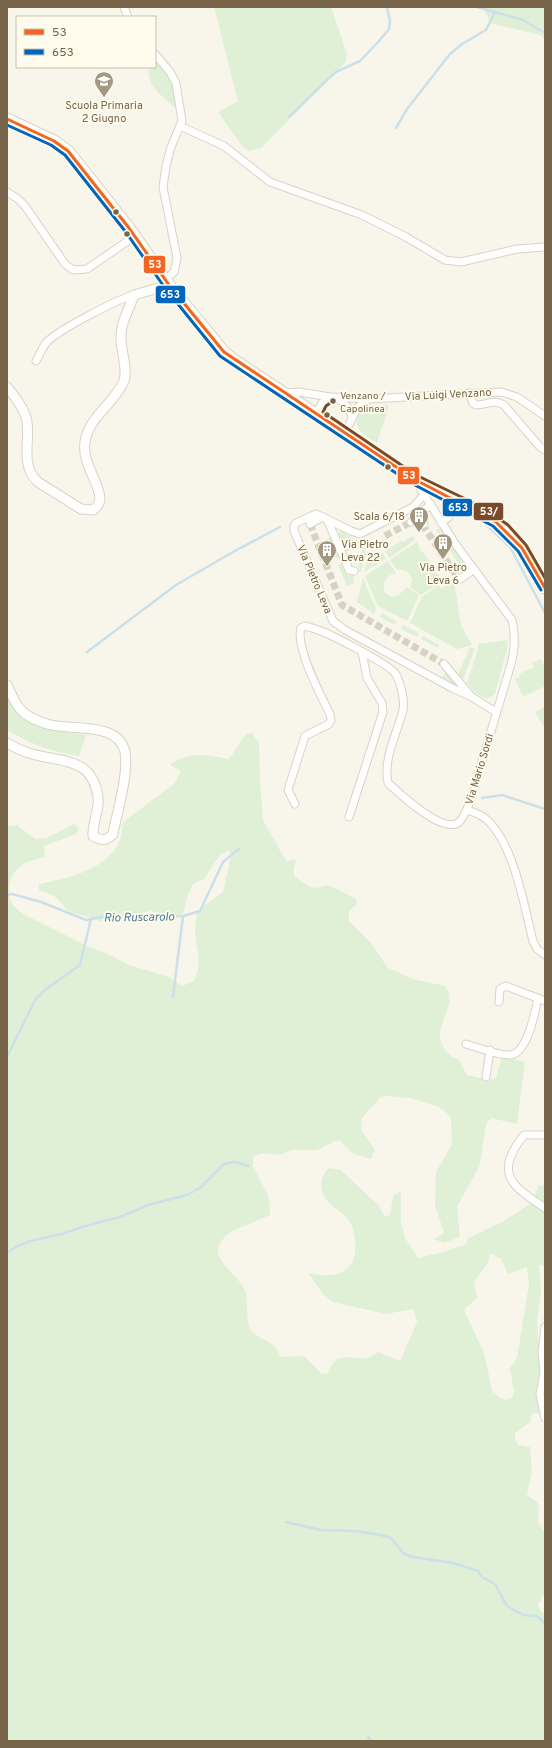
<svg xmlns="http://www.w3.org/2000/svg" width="552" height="1748" font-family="Overpass,sans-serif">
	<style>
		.green { fill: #dff0d6; fill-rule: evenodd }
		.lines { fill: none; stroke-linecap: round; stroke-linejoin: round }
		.stream { stroke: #cce0e9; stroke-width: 2.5 }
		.minor-tunnel { stroke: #d8d2c2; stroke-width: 7; stroke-dasharray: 7 3.5; stroke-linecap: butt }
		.minor-casing { stroke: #d7d3c9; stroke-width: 9 }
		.tertiary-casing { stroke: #d7d3c9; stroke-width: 11 }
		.secondary-casing { stroke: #d6d2c6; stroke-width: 13 }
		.minor { stroke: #fefefc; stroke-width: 7 }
		.tertiary { stroke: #fefefc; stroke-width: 9 }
		.secondary { stroke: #fefefc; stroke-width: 11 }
		.bus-1-casing { stroke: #fffced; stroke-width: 6 }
		.bus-2-casing { stroke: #fffced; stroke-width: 6 }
		.bus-3-casing { stroke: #fffced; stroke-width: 6 }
		.bus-1 { stroke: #f26522; stroke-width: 3 }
		.bus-2 { stroke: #0065bd; stroke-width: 3 }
		.bus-3 { stroke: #7a4b2a; stroke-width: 3 }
		.bus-dot { fill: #786549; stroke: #fffced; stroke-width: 1.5 }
		.labels { text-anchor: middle; stroke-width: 3.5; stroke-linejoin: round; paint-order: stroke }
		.bus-label { font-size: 10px; fill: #786549; stroke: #fffced; text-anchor: start }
		.poi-label { font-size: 11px; fill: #786549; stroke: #fffced }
		.street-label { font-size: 11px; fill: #786549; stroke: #fffced }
		.water-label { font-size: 12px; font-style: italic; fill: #48799b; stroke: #fffced }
		.line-badge { stroke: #fffced; stroke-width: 1.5 }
		.badge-label { font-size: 11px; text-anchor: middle; font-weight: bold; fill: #fff }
	</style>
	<rect width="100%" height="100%" fill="#f8f6eb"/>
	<g class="green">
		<path d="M214,7H331L347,54L345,63L261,148L248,151L242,146L218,112L238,101Z"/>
		<path d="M485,7H545V39L540,35L490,23L484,10Z"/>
		<path d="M155,54L170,72L180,101L174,107C163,96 145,85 149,67H155Z"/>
		<path d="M389,405L377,443C360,433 351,428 361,408Z"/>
		<path d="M440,528L468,570L465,573L436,530Z"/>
		<path d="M342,531L355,541L360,539L366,552L361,572L358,571L362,551L361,548L343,552L335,534Z"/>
		<path d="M413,536L415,540L389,558L385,551L401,541L404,542L405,540Z"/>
		<path d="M331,537L339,557L335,559L327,539Z"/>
		<path d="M417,542L421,552L424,553L434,569V573H437L443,581L421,595L410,587L412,580C410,573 405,568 397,570L390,560Z"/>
		<path d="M369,553L374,563L376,561L374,556L379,553H383L386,559L364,572Z"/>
		<path d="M388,561L396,573C371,579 389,613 406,587L419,595L407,621L378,606L365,576Z"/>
		<path d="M342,564L348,576L353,574L354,578L353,584L347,586L338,565Z"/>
		<path d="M363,578L376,609L374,614L357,602Z"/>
		<path d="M457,580L455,587L461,625L472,645L457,649L410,623L422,597L439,585V587L441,588Z"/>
		<path d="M382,613L397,622L395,625L380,617Z"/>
		<path d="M403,625L419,633L417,637L401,629Z"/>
		<path d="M423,636L439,645L438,648L421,639Z"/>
		<path d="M508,640L507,649L495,694L487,699L479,696L467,683L478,649V644Z"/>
		<path d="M470,647L475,649L463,679L458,674Z"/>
		<path d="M541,659L545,668V686L523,697L515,679L520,677L519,674L534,667L532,663Z"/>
		<path d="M447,669L462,688L442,678Z"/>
		<path d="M7,697L22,719L46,729L86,735L79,756C50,751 33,745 7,730Z"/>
		<path d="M545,706V729L535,712Z"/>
		<path d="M252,733L259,743L260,779L263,820L286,861L296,860L293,871L295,877L310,887L316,888L328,885L355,898L357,904L349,911V921L371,943L388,968L416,980L446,986C459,1008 431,1025 443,1046C447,1054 450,1056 459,1060L467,1075L490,1080L496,1078L502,1056L525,1062L517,1124L491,1118L486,1124L480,1165L457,1207L460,1237L444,1243L434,1239L444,1233L435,1205L436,1172L452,1144L451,1118L447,1113L437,1106L410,1098L387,1096L381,1097L361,1119L362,1131L375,1150L371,1159L354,1154L340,1141H335L317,1150H292L280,1155L263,1153L257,1155L253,1158V1166L269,1198L270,1215L232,1231C196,1257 240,1270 246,1294C248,1304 246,1324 251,1331C257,1338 268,1340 274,1346C277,1349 279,1353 281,1357L304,1356L321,1373L327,1374C339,1348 345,1360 367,1358C370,1357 375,1354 378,1352L400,1361L417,1322L414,1309L386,1314L333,1302L323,1294L308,1273C319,1275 332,1277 342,1272C360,1264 357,1236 350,1222C344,1211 329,1207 324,1196C319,1186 321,1175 329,1168L341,1170L379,1206L385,1217L390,1215L393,1196L401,1191V1221L405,1238L418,1258L444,1252L466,1244L468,1238L502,1222L533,1202L538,1186L545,1185V1266L539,1264L541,1292L537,1321L540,1366L536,1396L540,1413L532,1414L530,1422L515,1433V1439L518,1445L530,1447L532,1471L527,1495L537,1502L539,1508L538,1522L545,1533V1593L538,1604L540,1610L545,1615V1741H7V826L17,825L35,839L47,838L74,824L79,828L76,834L44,846L45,857C37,859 27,861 21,866C9,874 6,890 12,903C14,907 19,911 23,914L85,945L108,954L129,965L169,977L182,986L194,981C203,962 196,950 195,930C195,924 196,917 197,911L223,892L231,856L229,850L220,855L204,879L193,884L188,894L183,913L178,917L150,911L103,922L68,911L56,897L39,890V884C66,879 109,869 120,840C122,834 122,827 123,822L175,783L181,771L170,765C186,751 210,755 229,759L246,734ZM490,1253L501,1259L508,1274L527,1267L529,1284L521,1333L517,1358L510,1368L514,1392L512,1398L506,1400L500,1398L492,1390L484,1353L464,1310L477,1298L474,1282L488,1263Z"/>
	</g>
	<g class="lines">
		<g class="stream">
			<path d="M477,7L523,20L545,33"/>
			<path d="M289,117L327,80L336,72L360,61L379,41L389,29L390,21L387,7"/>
			<path d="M396,128L407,109L450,54L462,44L486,30L495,12"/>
			<path d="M483,522L510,547L545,613"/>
			<path d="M87,652L176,585L233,552L280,527"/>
			<path d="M482,798L502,795L545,809"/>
			<path d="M7,895L12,894L41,902L86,920L102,917L137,918L183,916L200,911L223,862L239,849"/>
			<path d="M173,997L183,916"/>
			<path d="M7,1057L35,1000L46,989L80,965L91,919"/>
			<path d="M7,1253L16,1247L30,1241L62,1234L85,1226L120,1217L148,1205L187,1195L201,1187L224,1164L235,1162L249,1166"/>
			<path d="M286,1522L321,1530L355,1531L381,1535L391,1538L403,1553L413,1557L453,1563L478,1571L482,1577L495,1584L507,1606L523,1615L537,1616L545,1624"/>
			<path d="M368,1737L372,1741"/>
		</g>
		<g class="minor-tunnel">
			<path d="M310,524L342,605L444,664"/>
			<path d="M424,524V527L458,578"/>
			<path d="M385,536L411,522"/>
		</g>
		<defs>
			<g id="minor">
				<path d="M124,7L128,17"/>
				<path d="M155,54L170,72L176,83L182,121L171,147L166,166L163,187L177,258L174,272L165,280"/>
				<path d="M180,126L224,146L270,182L362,215L406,237L445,260L461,262L517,249L545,247"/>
				<path d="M7,192L18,199L25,206L65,264L73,270L87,269L135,236"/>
				<path d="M36,361C40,355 42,347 47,342C58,330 118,299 134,295"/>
				<path d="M285,393L299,392L330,397L368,399L501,392L517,397L545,416"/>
				<path d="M469,393L473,403L476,405C486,405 494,399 504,405L540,447L545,450"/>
				<path d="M316,414L322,403L330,397C342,400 349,405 352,417"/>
				<path d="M345,433L357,408L368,399"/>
				<path d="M425,494L413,507L360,534L351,531L316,514L296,523L294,526V531L333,621L345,630L454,689L470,696L496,712"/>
				<path d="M418,516L423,519L424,524"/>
				<path d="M327,519L349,570L354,571"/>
				<path d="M411,522L431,504"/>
				<path d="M441,523L448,518L460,502"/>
				<path d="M310,524L323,517"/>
				<path d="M458,578L460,579L473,570"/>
				<path d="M444,664L470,695"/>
				<path d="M295,804L288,790L305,736L329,724L331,720L330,714C321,696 295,647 301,628L305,626C326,631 344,642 363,652C373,658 386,664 394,672C400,678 405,702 403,710C397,734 383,758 388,783C400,794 441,833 458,823C463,820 467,809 470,802L511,664C515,649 516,636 512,620L456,545L415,480"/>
				<path d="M467,810C473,812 480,814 486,819C514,843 524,906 533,941L537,949L545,955"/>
				<path d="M349,817L383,712L382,703L367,678L362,652"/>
				<path d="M499,1002L500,989L506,986L545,1001"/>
				<path d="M466,1044C475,1047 503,1056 511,1055C528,1052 535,1012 538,998"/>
				<path d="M486,1077L490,1050"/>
				<path d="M545,1135H524C493,1174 512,1186 545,1208"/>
				<path d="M545,1327L542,1352L544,1373L540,1394L545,1418"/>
			</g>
			<g id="tertiary">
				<path d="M7,387C15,397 25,409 27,422C30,443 20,465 38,482L81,509L93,510C97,507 100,503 100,498C98,479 82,464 85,442C89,416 115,403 124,381C128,369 121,351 121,339C120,324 129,309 134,295L169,285"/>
				<path d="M7,685C12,695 17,709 27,715C32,719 41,722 47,724C69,731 119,721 125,752C129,774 117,812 113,834C106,841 102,841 93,836C92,823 100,809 98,797C92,755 59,763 29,753C22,751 14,747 7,743"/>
			</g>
			<path id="secondary" d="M7,119L54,141L68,151L129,228L169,285L224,352L234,360L414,479L473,509L496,522L510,535L522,548L545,588"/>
		</defs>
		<use href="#minor" class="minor-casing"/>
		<use href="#tertiary" class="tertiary-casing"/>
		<use href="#secondary" class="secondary-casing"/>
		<use href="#minor" class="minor"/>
		<use href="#tertiary" class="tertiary"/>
		<use href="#secondary" class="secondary"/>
		<defs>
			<path id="bus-1" d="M7,119L54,141L68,151L129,228L169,285L224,352L414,479L496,522L522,548L545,588"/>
			<path id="bus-2" d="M7,125L51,145L65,155L125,231L165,288L220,356L411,483L493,526L518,551L541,590"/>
			<path id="bus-3" d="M333,401L326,406L323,412L416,475L484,508L508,525L526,545L545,578"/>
		</defs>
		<use href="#bus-1" class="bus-1-casing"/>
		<use href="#bus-2" class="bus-2-casing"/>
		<use href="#bus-3" class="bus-3-casing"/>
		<use href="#bus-1" class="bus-1"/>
		<use href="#bus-2" class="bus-2"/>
		<use href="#bus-3" class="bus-3"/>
	</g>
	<defs>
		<symbol id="school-pin" viewBox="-11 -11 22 30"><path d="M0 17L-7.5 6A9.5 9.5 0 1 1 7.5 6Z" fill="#a59882" stroke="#fffced"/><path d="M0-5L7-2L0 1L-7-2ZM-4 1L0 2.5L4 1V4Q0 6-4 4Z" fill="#fff"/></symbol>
		<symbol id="building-pin" viewBox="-11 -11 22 30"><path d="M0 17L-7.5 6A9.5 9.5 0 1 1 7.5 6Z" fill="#a59882" stroke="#fffced"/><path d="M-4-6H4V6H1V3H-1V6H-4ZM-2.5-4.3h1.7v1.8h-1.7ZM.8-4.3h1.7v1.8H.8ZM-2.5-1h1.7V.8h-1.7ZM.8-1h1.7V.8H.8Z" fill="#fff"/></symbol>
	</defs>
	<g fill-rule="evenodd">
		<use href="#school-pin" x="93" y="70" width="22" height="30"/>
		<use href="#building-pin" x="408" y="505" width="22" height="30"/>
		<use href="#building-pin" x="432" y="532" width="22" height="30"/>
		<use href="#building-pin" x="316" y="539" width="22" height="30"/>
	</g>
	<g class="bus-dot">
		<circle cx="116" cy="212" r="3.5"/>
		<circle cx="127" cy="234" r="3.5"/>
		<circle cx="333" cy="401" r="3.5"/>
		<circle cx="327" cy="415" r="3.5"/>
		<circle cx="388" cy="467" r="3.5"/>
	</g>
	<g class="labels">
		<g class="bus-label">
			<text x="340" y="399">Venzano /<tspan x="340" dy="13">Capolinea</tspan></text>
		</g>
		<g class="poi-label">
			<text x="104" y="109">Scuola Primaria<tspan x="104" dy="13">2 Giugno</tspan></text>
			<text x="405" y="520" text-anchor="end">Scala 6/18</text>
			<text x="341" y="548" text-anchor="start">Via Pietro<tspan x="341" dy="13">Leva 22</tspan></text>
			<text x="443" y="571">Via Pietro<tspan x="443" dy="13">Leva 6</tspan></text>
		</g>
		<g class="street-label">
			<text transform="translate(448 394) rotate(-3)" y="4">Via Luigi Venzano</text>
			<text transform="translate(315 579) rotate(67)" y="4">Via Pietro Leva</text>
			<text transform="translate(479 769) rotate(-73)" y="4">Via Mario Sordi</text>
		</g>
		<g class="water-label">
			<text transform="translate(139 917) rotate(-1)" y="4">Rio Ruscarolo</text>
		</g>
	</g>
	<g class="line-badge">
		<rect x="143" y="255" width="23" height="19" rx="4" fill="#f26522"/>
		<rect x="155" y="285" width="31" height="19" rx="4" fill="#0065bd"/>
		<rect x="397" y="466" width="23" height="19" rx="4" fill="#f26522"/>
		<rect x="442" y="498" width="31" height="19" rx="4" fill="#0065bd"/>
		<rect x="473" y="502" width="31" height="19" rx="4" fill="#7a4b2a"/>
	</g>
	<g class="badge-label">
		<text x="155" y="268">53</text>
		<text x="170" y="298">653</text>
		<text x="409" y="479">53</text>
		<text x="458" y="511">653</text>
		<text x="489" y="515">53/</text>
	</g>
	<rect width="552" height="1748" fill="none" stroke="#786549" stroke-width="16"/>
	<rect x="16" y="16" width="140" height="52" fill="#fffced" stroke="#c9c0ab"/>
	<rect x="24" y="29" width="20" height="6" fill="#f26522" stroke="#c9c0ab"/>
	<text x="52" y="36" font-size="12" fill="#786549">53</text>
	<rect x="24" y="49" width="20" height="6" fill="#0065bd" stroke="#c9c0ab"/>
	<text x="52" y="56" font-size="12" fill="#786549">653</text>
</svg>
